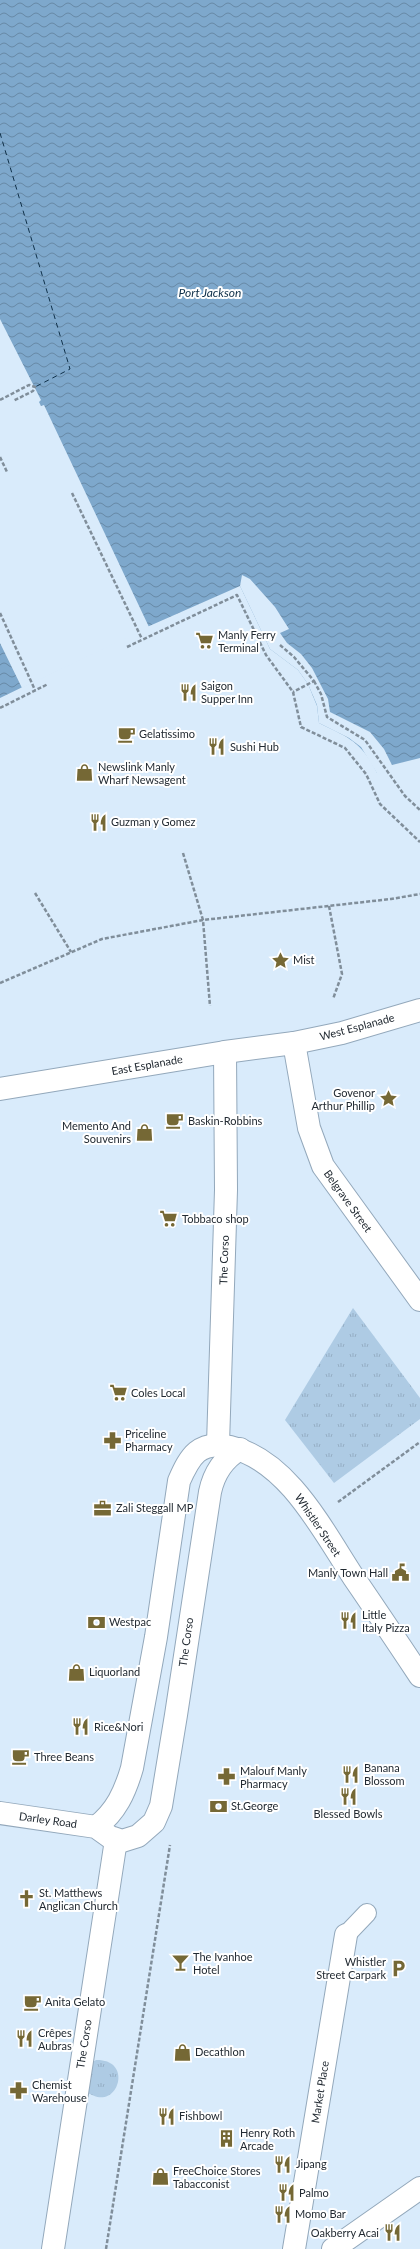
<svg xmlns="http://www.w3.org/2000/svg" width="420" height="2249" font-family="Lato,sans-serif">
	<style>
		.park { fill: url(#park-tufts) }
		.water { fill: url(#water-waves) }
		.pier { fill: #d9ebfb }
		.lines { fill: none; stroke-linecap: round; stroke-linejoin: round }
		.ferry { stroke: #0f3049; stroke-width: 1; stroke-dasharray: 5 4; stroke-linecap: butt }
		.lane-casing { stroke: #93a8bb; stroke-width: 20 }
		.street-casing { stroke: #93a8bb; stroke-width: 24 }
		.secondary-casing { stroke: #93a8bb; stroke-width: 24 }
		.path { stroke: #808e9a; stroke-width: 2.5; stroke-dasharray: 4 2; stroke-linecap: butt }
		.lane { stroke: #fff; stroke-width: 18 }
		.street { stroke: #fff; stroke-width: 22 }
		.secondary { stroke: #fff; stroke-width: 22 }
		.labels { text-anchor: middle; stroke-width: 4; stroke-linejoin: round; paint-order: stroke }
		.poi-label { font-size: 11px; fill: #222a32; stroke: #fff; text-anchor: start }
		.street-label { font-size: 11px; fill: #222a32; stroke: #fff }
		.water-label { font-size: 12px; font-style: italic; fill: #0f3049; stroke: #fff }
	</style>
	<defs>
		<pattern id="park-tufts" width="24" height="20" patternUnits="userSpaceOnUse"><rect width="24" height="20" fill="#aecbe4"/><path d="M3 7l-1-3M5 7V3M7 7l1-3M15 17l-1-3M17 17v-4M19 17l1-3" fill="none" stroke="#95aec4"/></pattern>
		<pattern id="water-waves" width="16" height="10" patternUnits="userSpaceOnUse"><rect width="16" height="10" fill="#7ea8cc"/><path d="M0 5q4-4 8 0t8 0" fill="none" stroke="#6789a6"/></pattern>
	</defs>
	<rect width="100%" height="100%" fill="#d9ebfb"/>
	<g class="park">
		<path d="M353,1308L420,1398V1419L334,1483L285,1420Z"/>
		<path d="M96,2060C136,2059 116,2116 86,2091L91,2063Z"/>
	</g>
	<path class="water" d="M0,0H420V758L392,765L377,773C361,741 349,738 319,723L317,706L308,684L298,670L270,649L240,586L138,631L0,698Z"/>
	<g class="pier">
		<path d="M0,319L41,400L39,402L41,406L44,405L149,627L22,688L0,643Z"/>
		<path d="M242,575L250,579L275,607L289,629L280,633L287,643L301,654L312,668L328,699L330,712L370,732L384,749L393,767L378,775L361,747L349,738L319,723L317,705L308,684L298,670L270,649L240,586Z"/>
	</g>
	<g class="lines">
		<path class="ferry" d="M0,133L70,369L35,387"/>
		<defs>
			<path id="lane" d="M346,1935L367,1913"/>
			<g id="street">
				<path d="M218,1444L226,1190L225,1052"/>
				<path d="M53,2249L116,1840"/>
				<path d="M294,2249L346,1935"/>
				<path d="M333,2249L420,2188"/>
			</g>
			<g id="secondary">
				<path d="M294,1043L309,1128L323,1166L420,1300"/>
				<path d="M0,1089L225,1052L294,1043L342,1033L420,1010"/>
				<path d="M0,1813L96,1827L110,1837L122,1841L138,1836L154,1822L161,1806L176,1715L210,1492C214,1473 223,1459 240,1449"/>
				<path d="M96,1827C116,1812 125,1792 132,1768L156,1637L179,1481C190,1456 199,1440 230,1447C288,1460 323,1531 354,1578C376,1610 398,1643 420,1676"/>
			</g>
		</defs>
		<use href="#lane" class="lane-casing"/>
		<use href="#street" class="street-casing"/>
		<use href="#secondary" class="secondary-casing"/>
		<g class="path">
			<path d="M0,400L29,385L35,387L33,391L13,401"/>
			<path d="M0,457L7,472"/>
			<path d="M72,493L142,639"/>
			<path d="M0,613L35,690"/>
			<path d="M280,645L294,657L314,681L293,692"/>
			<path d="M127,647L237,595L266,655L293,692L301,727L345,748L366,774L380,804L420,842"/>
			<path d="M314,681L321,694L327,717L365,740L405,796L420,810"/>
			<path d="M0,708L48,684"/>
			<path d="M183,853L203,920L210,1006"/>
			<path d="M35,893L71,952"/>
			<path d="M329,906L342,974L333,999"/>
			<path d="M0,983L102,939L203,920L391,899L420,894"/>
			<path d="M338,1502L420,1442"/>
			<path d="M106,2249L170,1845"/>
		</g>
		<use href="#lane" class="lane"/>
		<use href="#street" class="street"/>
		<use href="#secondary" class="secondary"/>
	</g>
	<defs>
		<symbol id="supermarket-bare" viewBox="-9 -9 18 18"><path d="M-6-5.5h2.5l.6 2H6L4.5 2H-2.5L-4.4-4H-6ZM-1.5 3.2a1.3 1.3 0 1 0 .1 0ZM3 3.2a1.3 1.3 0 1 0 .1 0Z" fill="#756835" stroke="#fff" stroke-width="2.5" paint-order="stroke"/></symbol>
		<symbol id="restaurant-bare" viewBox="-9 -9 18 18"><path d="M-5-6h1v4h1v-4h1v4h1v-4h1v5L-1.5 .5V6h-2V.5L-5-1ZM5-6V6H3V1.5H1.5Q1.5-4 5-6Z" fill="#756835" stroke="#fff" stroke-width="2.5" paint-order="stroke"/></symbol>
		<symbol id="cafe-bare" viewBox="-9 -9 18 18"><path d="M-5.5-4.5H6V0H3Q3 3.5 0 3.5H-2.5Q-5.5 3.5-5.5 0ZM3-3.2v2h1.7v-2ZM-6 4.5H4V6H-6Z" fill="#756835" stroke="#fff" stroke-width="2.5" paint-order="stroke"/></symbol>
		<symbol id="shop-bare" viewBox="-9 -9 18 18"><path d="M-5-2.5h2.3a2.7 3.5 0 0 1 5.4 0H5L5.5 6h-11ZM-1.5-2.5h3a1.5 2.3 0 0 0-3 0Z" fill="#756835" stroke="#fff" stroke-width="2.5" paint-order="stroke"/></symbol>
		<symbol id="sight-bare" viewBox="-9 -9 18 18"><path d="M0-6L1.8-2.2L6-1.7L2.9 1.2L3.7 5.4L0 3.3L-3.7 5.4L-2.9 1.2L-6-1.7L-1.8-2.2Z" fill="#756835" stroke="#fff" stroke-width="2.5" paint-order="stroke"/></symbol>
		<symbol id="pharmacy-bare" viewBox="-9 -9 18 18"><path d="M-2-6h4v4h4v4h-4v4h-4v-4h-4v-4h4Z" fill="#756835" stroke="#fff" stroke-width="2.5" paint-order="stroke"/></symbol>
		<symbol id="office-bare" viewBox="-9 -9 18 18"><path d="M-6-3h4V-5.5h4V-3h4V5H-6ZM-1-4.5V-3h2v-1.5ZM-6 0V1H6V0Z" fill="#756835" stroke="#fff" stroke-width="2.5" paint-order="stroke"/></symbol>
		<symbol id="civic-bare" viewBox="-9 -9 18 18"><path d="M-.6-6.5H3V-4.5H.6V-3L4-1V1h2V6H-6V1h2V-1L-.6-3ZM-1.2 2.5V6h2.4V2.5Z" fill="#756835" stroke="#fff" stroke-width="2.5" paint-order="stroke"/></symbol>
		<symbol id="bank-bare" viewBox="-9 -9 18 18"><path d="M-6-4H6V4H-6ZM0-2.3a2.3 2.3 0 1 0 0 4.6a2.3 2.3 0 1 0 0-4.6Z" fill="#756835" stroke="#fff" stroke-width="2.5" paint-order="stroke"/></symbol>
		<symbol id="church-bare" viewBox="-9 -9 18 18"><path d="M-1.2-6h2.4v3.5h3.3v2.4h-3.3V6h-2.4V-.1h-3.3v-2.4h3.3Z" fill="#756835" stroke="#fff" stroke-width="2.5" paint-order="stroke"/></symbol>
		<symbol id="bar-bare" viewBox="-9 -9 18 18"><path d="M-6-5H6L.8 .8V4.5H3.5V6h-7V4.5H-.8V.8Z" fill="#756835" stroke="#fff" stroke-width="2.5" paint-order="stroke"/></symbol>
		<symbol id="parking-bare" viewBox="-9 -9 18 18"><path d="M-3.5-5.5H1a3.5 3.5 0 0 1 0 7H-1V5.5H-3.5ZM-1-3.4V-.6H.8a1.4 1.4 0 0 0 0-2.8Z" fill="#756835" stroke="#fff" stroke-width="2.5" paint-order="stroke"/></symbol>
		<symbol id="building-bare" viewBox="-9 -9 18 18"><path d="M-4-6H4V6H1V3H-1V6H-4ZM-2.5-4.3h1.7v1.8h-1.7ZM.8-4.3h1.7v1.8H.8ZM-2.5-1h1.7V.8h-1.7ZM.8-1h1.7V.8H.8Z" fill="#756835" stroke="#fff" stroke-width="2.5" paint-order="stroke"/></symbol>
	</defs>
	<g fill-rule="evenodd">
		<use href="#supermarket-bare" x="192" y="628" width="25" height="25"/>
		<use href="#restaurant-bare" x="176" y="680" width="25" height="25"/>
		<use href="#cafe-bare" x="114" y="722" width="25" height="25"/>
		<use href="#restaurant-bare" x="204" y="734" width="25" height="25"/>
		<use href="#shop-bare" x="72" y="760" width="25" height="25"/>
		<use href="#restaurant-bare" x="86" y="810" width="25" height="25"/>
		<use href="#sight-bare" x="268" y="948" width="25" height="25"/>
		<use href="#sight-bare" x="376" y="1086" width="25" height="25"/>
		<use href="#cafe-bare" x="162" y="1108" width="25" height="25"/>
		<use href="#shop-bare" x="132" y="1120" width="25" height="25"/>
		<use href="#supermarket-bare" x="156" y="1206" width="25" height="25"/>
		<use href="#supermarket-bare" x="106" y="1380" width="25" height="25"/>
		<use href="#pharmacy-bare" x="100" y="1428" width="25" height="25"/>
		<use href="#office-bare" x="90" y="1496" width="25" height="25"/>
		<use href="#civic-bare" x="388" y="1560" width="25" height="25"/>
		<use href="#restaurant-bare" x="336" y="1608" width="25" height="25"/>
		<use href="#bank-bare" x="84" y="1610" width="25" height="25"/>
		<use href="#shop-bare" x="64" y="1660" width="25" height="25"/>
		<use href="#restaurant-bare" x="68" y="1714" width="25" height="25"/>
		<use href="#cafe-bare" x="8" y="1744" width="25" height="25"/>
		<use href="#restaurant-bare" x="338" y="1762" width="25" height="25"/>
		<use href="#pharmacy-bare" x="214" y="1764" width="25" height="25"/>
		<use href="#restaurant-bare" x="336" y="1784" width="25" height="25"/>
		<use href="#bank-bare" x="206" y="1794" width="25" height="25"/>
		<use href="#church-bare" x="14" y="1886" width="25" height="25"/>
		<use href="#bar-bare" x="168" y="1950" width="25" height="25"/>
		<use href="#parking-bare" x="386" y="1956" width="25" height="25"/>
		<use href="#cafe-bare" x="20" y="1990" width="25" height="25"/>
		<use href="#restaurant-bare" x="12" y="2026" width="25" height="25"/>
		<use href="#shop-bare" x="170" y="2040" width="25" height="25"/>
		<use href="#pharmacy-bare" x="6" y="2078" width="25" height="25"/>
		<use href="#restaurant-bare" x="154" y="2104" width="25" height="25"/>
		<use href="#building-bare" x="214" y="2126" width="25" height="25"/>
		<use href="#restaurant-bare" x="270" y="2152" width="25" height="25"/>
		<use href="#shop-bare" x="148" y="2164" width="25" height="25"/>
		<use href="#restaurant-bare" x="274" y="2180" width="25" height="25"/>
		<use href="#restaurant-bare" x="270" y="2202" width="25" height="25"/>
		<use href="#restaurant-bare" x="380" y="2220" width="25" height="25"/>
	</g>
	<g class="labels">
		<g class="poi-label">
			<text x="218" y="639">Manly Ferry<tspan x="218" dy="13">Terminal</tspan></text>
			<text x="201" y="690">Saigon<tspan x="201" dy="13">Supper Inn</tspan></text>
			<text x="139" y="738">Gelatissimo</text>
			<text x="230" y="751">Sushi Hub</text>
			<text x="98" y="771">Newslink Manly<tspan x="98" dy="13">Wharf Newsagent</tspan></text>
			<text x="111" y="826">Guzman y Gomez</text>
			<text x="293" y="964">Mist</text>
			<text x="375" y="1097" text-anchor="end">Govenor<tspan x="375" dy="13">Arthur Phillip</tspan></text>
			<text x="188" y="1125">Baskin-Robbins</text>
			<text x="131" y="1130" text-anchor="end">Memento And<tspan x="131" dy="13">Souvenirs</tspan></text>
			<text x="182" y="1223">Tobbaco shop</text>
			<text x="131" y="1397">Coles Local</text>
			<text x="125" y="1438">Priceline<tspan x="125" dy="13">Pharmacy</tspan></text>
			<text x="116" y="1512">Zali Steggall MP</text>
			<text x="388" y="1577" text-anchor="end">Manly Town Hall</text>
			<text x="362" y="1619">Little<tspan x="362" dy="13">Italy Pizza</tspan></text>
			<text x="109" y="1626">Westpac</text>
			<text x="89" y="1676">Liquorland</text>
			<text x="94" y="1731">Rice&amp;Nori</text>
			<text x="34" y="1761">Three Beans</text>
			<text x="364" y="1772">Banana<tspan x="364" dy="13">Blossom</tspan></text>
			<text x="240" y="1775">Malouf Manly<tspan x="240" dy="13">Pharmacy</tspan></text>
			<text x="231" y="1810">St.George</text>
			<text x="348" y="1818" text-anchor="middle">Blessed Bowls</text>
			<text x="39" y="1897">St. Matthews<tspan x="39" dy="13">Anglican Church</tspan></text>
			<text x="193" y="1961">The Ivanhoe<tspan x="193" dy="13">Hotel</tspan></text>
			<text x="386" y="1966" text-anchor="end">Whistler<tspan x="386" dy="13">Street Carpark</tspan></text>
			<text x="45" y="2006">Anita Gelato</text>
			<text x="38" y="2037">Crêpes<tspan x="38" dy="13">Aubras</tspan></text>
			<text x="195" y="2056">Decathlon</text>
			<text x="32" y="2089">Chemist<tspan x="32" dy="13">Warehouse</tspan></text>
			<text x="179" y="2120">Fishbowl</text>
			<text x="240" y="2137">Henry Roth<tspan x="240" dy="13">Arcade</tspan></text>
			<text x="296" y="2168">Jipang</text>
			<text x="173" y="2175">FreeChoice Stores<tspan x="173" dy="13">Tabacconist</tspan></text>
			<text x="299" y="2197">Palmo</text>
			<text x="295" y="2218">Momo Bar</text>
			<text x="379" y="2237" text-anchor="end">Oakberry Acai</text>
		</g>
		<g class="street-label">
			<text transform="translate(357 1027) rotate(-15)" y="4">West Esplanade</text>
			<text transform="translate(147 1065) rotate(-10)" y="4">East Esplanade</text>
			<text transform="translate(348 1201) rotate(54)" y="4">Belgrave Street</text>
			<text transform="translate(224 1260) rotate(-88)" y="4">The Corso</text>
			<text transform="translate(318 1525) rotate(56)" y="4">Whistler Street</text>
			<text transform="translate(186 1642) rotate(-82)" y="4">The Corso</text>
			<text transform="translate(48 1820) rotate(8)" y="4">Darley Road</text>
			<text transform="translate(84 2044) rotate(-81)" y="4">The Corso</text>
			<text transform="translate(320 2092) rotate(-81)" y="4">Market Place</text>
		</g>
		<g class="water-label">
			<text x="210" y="297">Port Jackson</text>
		</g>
	</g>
</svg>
